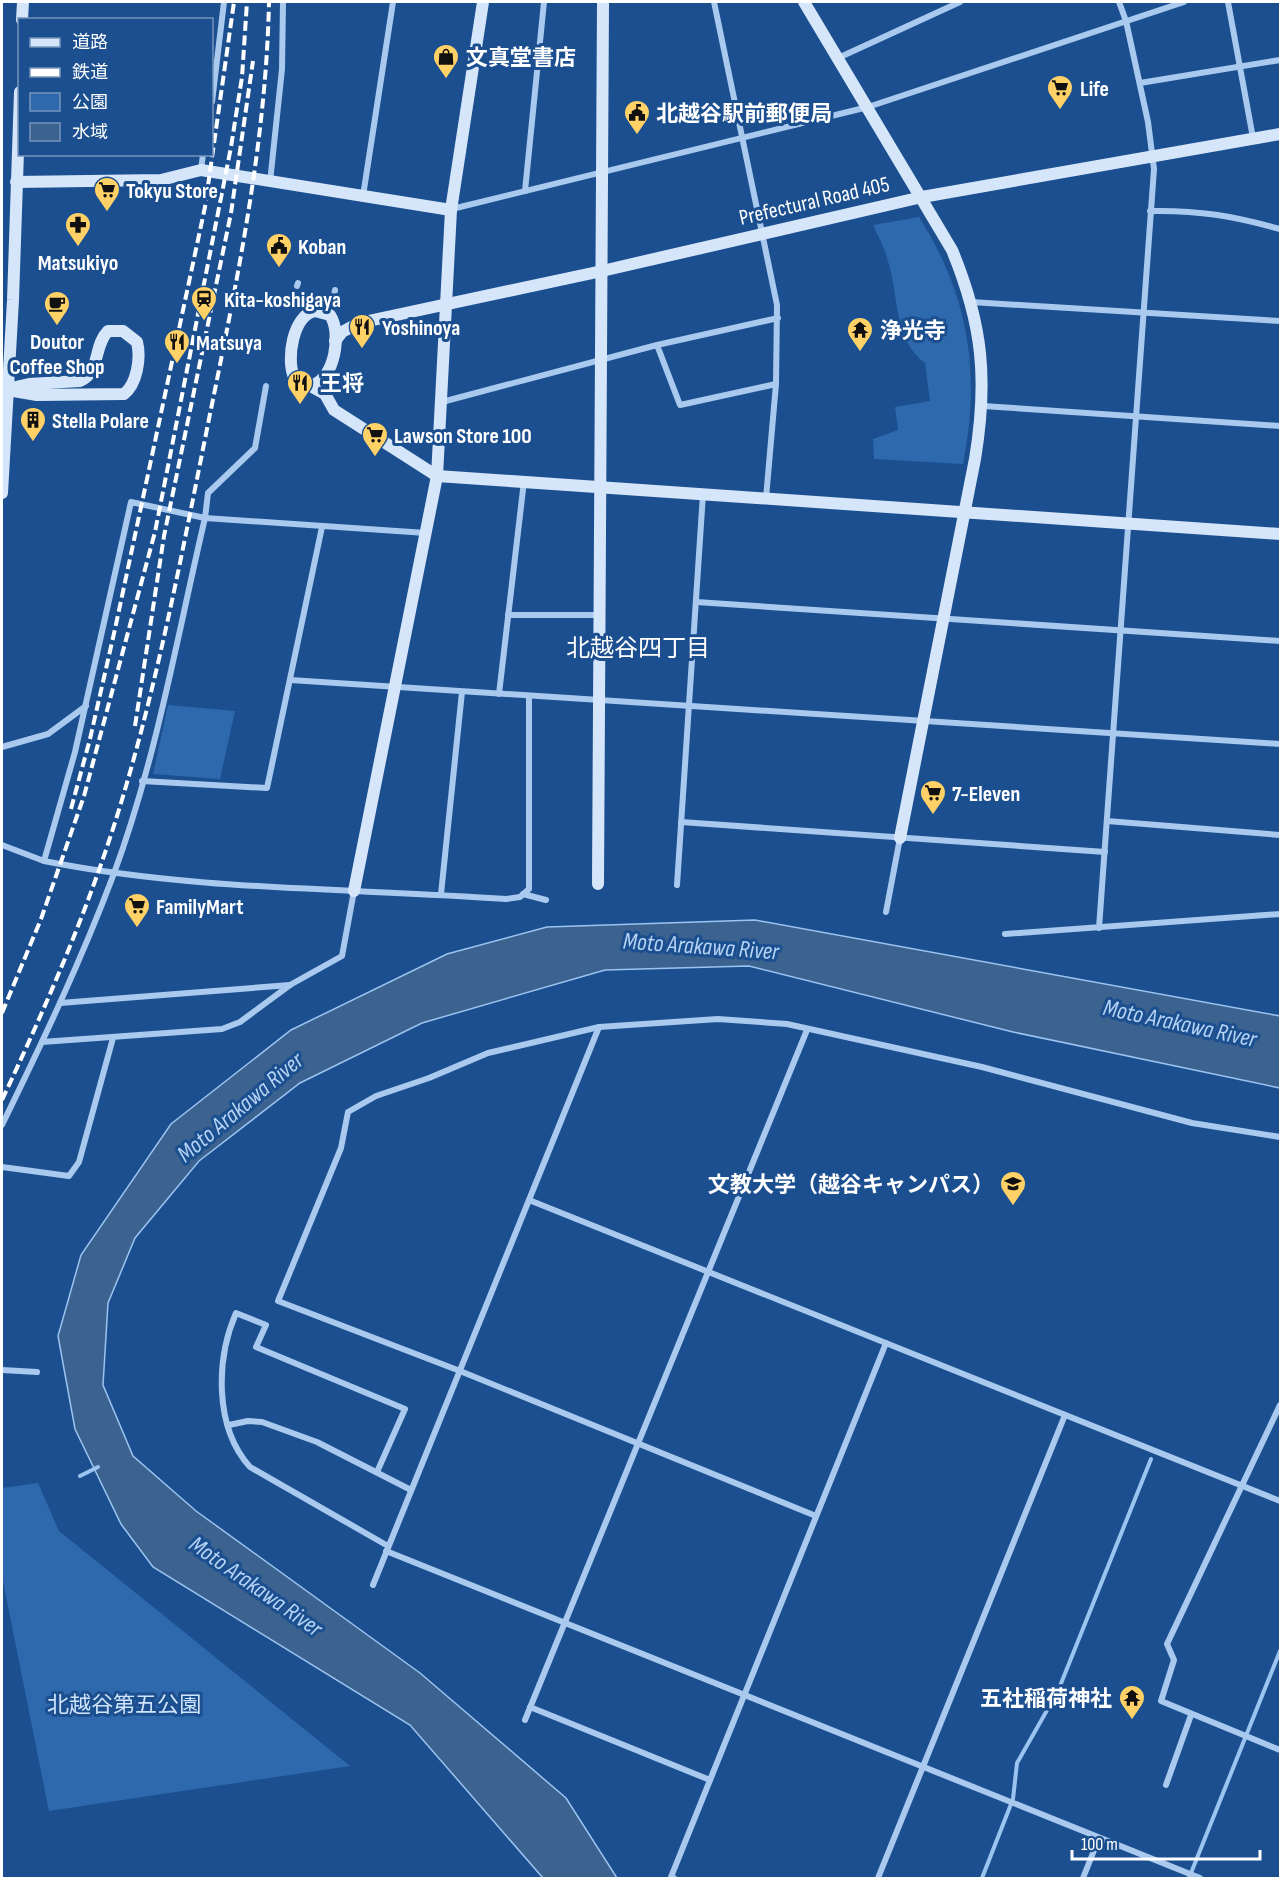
<svg xmlns="http://www.w3.org/2000/svg" width="1282" height="1880" font-family="'Sofia Sans Condensed','Noto Sans JP',sans-serif">
	<style>
		.green { fill: #2e69ad }
		.water { fill: #3c6290; stroke: #9cc4f0; stroke-width: 1.5 }
		.lines { fill: none; stroke-linecap: round; stroke-linejoin: round }
		.stream { stroke: #9cc4f0; stroke-width: 4 }
		.street { stroke: #a9c9ee; stroke-width: 6 }
		.secondary { stroke: #d6e6fa; stroke-width: 12 }
		.rail { stroke: #fff; stroke-width: 4; stroke-dasharray: 10 4.5; stroke-linecap: butt }
		.labels { text-anchor: middle; stroke-width: 6; stroke-linejoin: round; paint-order: stroke }
		.poi-label { font-size: 22px; font-weight: bold; fill: #fff; stroke: #1b4f8f; text-anchor: start }
		.street-label { font-size: 22px; fill: #fff; stroke: #1b4f8f }
		.park-label { font-size: 22px; fill: #cfe3fa; stroke: #1b4f8f }
		.neighbourhood-label { font-size: 24px; fill: #fff; stroke: #1b4f8f }
		.water-label { font-size: 24px; font-style: italic; fill: #b5d3f5; stroke: #1b4f8f }
	</style>
	<rect width="100%" height="100%" fill="#1b4f8f"/>
	<g class="green">
		<path d="M919,217C969,296 981,373 963,464L874,459L873,439L898,430L895,407L930,401L925,363C894,340 899,299 889,265C886,251 879,238 873,225Z"/>
		<path d="M168,705L235,711L220,779L153,774Z"/>
		<path d="M38,1483L59,1531L350,1766L49,1811L3,1581L2,1488Z"/>
	</g>
	<path class="water" d="M755,920L1280,1016V1088L1013,1032L749,966L605,970L422,1023L300,1083L199,1161L135,1238L108,1303L103,1385L133,1456L196,1511L420,1673L566,1798L617,1878H543L410,1725L153,1567L121,1524L75,1429L58,1336L81,1255L171,1124L291,1030L447,954L547,927Z"/>
	<g class="lines">
		<g class="stream">
			<path d="M80,1476L98,1467"/>
			<path d="M982,1878L1013,1799L1017,1763L1058,1691L1151,1459"/>
			<path d="M1189,1878L1280,1651"/>
		</g>
		<g class="street">
			<path d="M714,2L777,305L776,384L766,498"/>
			<path d="M1228,2L1253,138"/>
			<path d="M838,58L960,2"/>
			<path d="M1140,83L1280,60"/>
			<path d="M212,102L224,2"/>
			<path d="M201,170L203,154"/>
			<path d="M270,182L282,69L283,2"/>
			<path d="M525,191L544,2"/>
			<path d="M363,196L393,2"/>
			<path d="M452,209L868,107L1184,2"/>
			<path d="M1150,211C1199,210 1233,216 1280,229"/>
			<path d="M297,286L298,283"/>
			<path d="M334,295L335,290"/>
			<path d="M971,302L1280,321"/>
			<path d="M657,345L680,405L776,384"/>
			<path d="M442,402L657,345L778,318"/>
			<path d="M983,406L1280,426"/>
			<path d="M696,602L1280,641"/>
			<path d="M508,615H599"/>
			<path d="M290,680L1280,744"/>
			<path d="M499,694L524,481"/>
			<path d="M2,747L48,734L86,706"/>
			<path d="M142,781L267,788L322,527"/>
			<path d="M1107,821L1280,835"/>
			<path d="M681,822L1105,852"/>
			<path d="M2,845L44,861L75,752L131,502L205,518L426,533"/>
			<path d="M44,861C195,891 352,888 506,899L520,897L529,889V696"/>
			<path d="M677,885L703,494"/>
			<path d="M441,894L462,692"/>
			<path d="M523,894L546,900"/>
			<path d="M886,912L900,838"/>
			<path d="M1099,928L1154,169L1148,122L1126,21L1119,2"/>
			<path d="M1005,934L1280,914"/>
			<path d="M60,1003L290,985"/>
			<path d="M42,1042L222,1029L240,1022L290,985L342,956L354,891"/>
			<path d="M2,1125C42,1043 81,961 113,876C156,761 177,637 205,518L208,493L255,448L266,386"/>
			<path d="M2,1167L69,1176L79,1162L113,1038"/>
			<path d="M529,1200L1280,1501"/>
			<path d="M2,1370L37,1372"/>
			<path d="M1280,1405L1167,1644L1174,1660L1161,1701L1280,1750"/>
			<path d="M229,1425L248,1421L262,1422L317,1442L411,1490"/>
			<path d="M377,1472L405,1409L256,1347L266,1325L236,1313C216,1359 214,1427 250,1467L388,1546"/>
			<path d="M816,1516L460,1371L278,1301L341,1148L348,1112L376,1096L429,1078L488,1053L599,1027L718,1019L787,1024L982,1067L1192,1123L1280,1137"/>
			<path d="M386,1551L1200,1878"/>
			<path d="M373,1585L599,1027"/>
			<path d="M530,1707L710,1780"/>
			<path d="M525,1720L807,1030"/>
			<path d="M1166,1785L1191,1715"/>
			<path d="M674,1878L671,1877L886,1343"/>
			<path d="M878,1878L1065,1415"/>
			<path d="M1083,1878L1099,1838"/>
		</g>
		<g class="secondary">
			<path d="M804,2L952,250C983,325 988,380 975,459L900,838"/>
			<path d="M22,20L23,2"/>
			<path d="M16,182L161,180L201,170L451,210"/>
			<path d="M315,311L330,315C342,333 335,379 312,385L294,377C286,359 293,315 315,311Z"/>
			<path d="M335,341L342,332L359,323L602,271L922,197L1280,134"/>
			<path d="M307,384L325,394L334,410L437,476L1280,534"/>
			<path d="M2,389L37,395L124,394C137,384 141,358 137,342L123,331H108C93,346 101,372 80,381L29,384L7,389"/>
			<path d="M2,493L13,300L20,92"/>
			<path d="M598,884L603,2"/>
			<path d="M354,891L437,476L451,210L483,2"/>
		</g>
		<g class="rail">
			<path d="M135,726L164,536L231,213L253,61"/>
			<path d="M71,809L90,739L115,629L205,207L234,2"/>
			<path d="M2,1013L41,919L84,796L155,532L231,147L242,77L247,2"/>
			<path d="M2,1100C47,1004 90,906 121,803C159,677 183,548 209,419C237,281 266,143 269,2"/>
		</g>
	</g>
	<defs>
		<symbol id="shop-pin" viewBox="-11 -11 22 30"><path d="M0 17L-7.5 6A9.5 9.5 0 1 1 7.5 6Z" fill="#ffd166" stroke="#1b4f8f"/><path d="M-5-2.5h2.3a2.7 3.5 0 0 1 5.4 0H5L5.5 6h-11ZM-1.5-2.5h3a1.5 2.3 0 0 0-3 0Z" fill="#111"/></symbol>
		<symbol id="supermarket-pin" viewBox="-11 -11 22 30"><path d="M0 17L-7.5 6A9.5 9.5 0 1 1 7.5 6Z" fill="#ffd166" stroke="#1b4f8f"/><path d="M-6-5.5h2.5l.6 2H6L4.5 2H-2.5L-4.4-4H-6ZM-1.5 3.2a1.3 1.3 0 1 0 .1 0ZM3 3.2a1.3 1.3 0 1 0 .1 0Z" fill="#111"/></symbol>
		<symbol id="civic-pin" viewBox="-11 -11 22 30"><path d="M0 17L-7.5 6A9.5 9.5 0 1 1 7.5 6Z" fill="#ffd166" stroke="#1b4f8f"/><path d="M-.6-6.5H3V-4.5H.6V-3L4-1V1h2V6H-6V1h2V-1L-.6-3ZM-1.2 2.5V6h2.4V2.5Z" fill="#111"/></symbol>
		<symbol id="pharmacy-pin" viewBox="-11 -11 22 30"><path d="M0 17L-7.5 6A9.5 9.5 0 1 1 7.5 6Z" fill="#ffd166" stroke="#1b4f8f"/><path d="M-2-6h4v4h4v4h-4v4h-4v-4h-4v-4h4Z" fill="#111"/></symbol>
		<symbol id="station-pin" viewBox="-11 -11 22 30"><path d="M0 17L-7.5 6A9.5 9.5 0 1 1 7.5 6Z" fill="#ffd166" stroke="#1b4f8f"/><path d="M-3-6H3Q5-6 5-4V2Q5 4 3 4L4.5 6H3L1.5 4h-3L-3 6H-4.5L-3 4Q-5 4-5 2V-4Q-5-6-3-6ZM-3.5-4v3h7v-3ZM-3.5 1v1.5H-2V1ZM2 1v1.5H3.5V1Z" fill="#111"/></symbol>
		<symbol id="cafe-pin" viewBox="-11 -11 22 30"><path d="M0 17L-7.5 6A9.5 9.5 0 1 1 7.5 6Z" fill="#ffd166" stroke="#1b4f8f"/><path d="M-5.5-4.5H6V0H3Q3 3.5 0 3.5H-2.5Q-5.5 3.5-5.5 0ZM3-3.2v2h1.7v-2ZM-6 4.5H4V6H-6Z" fill="#111"/></symbol>
		<symbol id="restaurant-pin" viewBox="-11 -11 22 30"><path d="M0 17L-7.5 6A9.5 9.5 0 1 1 7.5 6Z" fill="#ffd166" stroke="#1b4f8f"/><path d="M-5-6h1v4h1v-4h1v4h1v-4h1v5L-1.5 .5V6h-2V.5L-5-1ZM5-6V6H3V1.5H1.5Q1.5-4 5-6Z" fill="#111"/></symbol>
		<symbol id="temple-pin" viewBox="-11 -11 22 30"><path d="M0 17L-7.5 6A9.5 9.5 0 1 1 7.5 6Z" fill="#ffd166" stroke="#1b4f8f"/><path d="M0-6L5-2H3V0L6.5 2.5H4V6H1.5V3h-3V6H-4V2.5H-6.5L-3 0V-2H-5Z" fill="#111"/></symbol>
		<symbol id="building-pin" viewBox="-11 -11 22 30"><path d="M0 17L-7.5 6A9.5 9.5 0 1 1 7.5 6Z" fill="#ffd166" stroke="#1b4f8f"/><path d="M-4-6H4V6H1V3H-1V6H-4ZM-2.5-4.3h1.7v1.8h-1.7ZM.8-4.3h1.7v1.8H.8ZM-2.5-1h1.7V.8h-1.7ZM.8-1h1.7V.8H.8Z" fill="#111"/></symbol>
		<symbol id="school-pin" viewBox="-11 -11 22 30"><path d="M0 17L-7.5 6A9.5 9.5 0 1 1 7.5 6Z" fill="#ffd166" stroke="#1b4f8f"/><path d="M0-5L7-2L0 1L-7-2ZM-4 1L0 2.5L4 1V4Q0 6-4 4Z" fill="#111"/></symbol>
	</defs>
	<g fill-rule="evenodd">
		<use href="#shop-pin" x="431" y="42" width="30" height="40"/>
		<use href="#supermarket-pin" x="1045" y="73" width="30" height="40"/>
		<use href="#civic-pin" x="622" y="98" width="30" height="40"/>
		<use href="#supermarket-pin" x="92" y="175" width="30" height="40"/>
		<use href="#pharmacy-pin" x="63" y="210" width="30" height="40"/>
		<use href="#civic-pin" x="264" y="231" width="30" height="40"/>
		<use href="#station-pin" x="189" y="284" width="30" height="40"/>
		<use href="#cafe-pin" x="42" y="289" width="30" height="40"/>
		<use href="#restaurant-pin" x="347" y="312" width="30" height="40"/>
		<use href="#temple-pin" x="845" y="315" width="30" height="40"/>
		<use href="#restaurant-pin" x="162" y="327" width="30" height="40"/>
		<use href="#restaurant-pin" x="285" y="368" width="30" height="40"/>
		<use href="#building-pin" x="18" y="405" width="30" height="40"/>
		<use href="#supermarket-pin" x="360" y="420" width="30" height="40"/>
		<use href="#supermarket-pin" x="918" y="778" width="30" height="40"/>
		<use href="#supermarket-pin" x="122" y="891" width="30" height="40"/>
		<use href="#school-pin" x="998" y="1169" width="30" height="40"/>
		<use href="#temple-pin" x="1117" y="1683" width="30" height="40"/>
	</g>
	<g class="labels">
		<g class="poi-label">
			<text x="466" y="65">文真堂書店</text>
			<text x="1080" y="96">Life</text>
			<text x="656" y="121">北越谷駅前郵便局</text>
			<text x="126" y="198">Tokyu Store</text>
			<text x="298" y="254">Koban</text>
			<text x="78" y="270" text-anchor="middle">Matsukiyo</text>
			<text x="224" y="307">Kita-koshigaya</text>
			<text x="382" y="335">Yoshinoya</text>
			<text x="880" y="338">浄光寺</text>
			<text x="57" y="349" text-anchor="middle">Doutor<tspan x="57" dy="25">Coffee Shop</tspan></text>
			<text x="196" y="350">Matsuya</text>
			<text x="320" y="391">王将</text>
			<text x="52" y="428">Stella Polare</text>
			<text x="394" y="443">Lawson Store 100</text>
			<text x="952" y="801">7-Eleven</text>
			<text x="156" y="914">FamilyMart</text>
			<text x="994" y="1192" text-anchor="end">文教大学（越谷キャンパス）</text>
			<text x="1112" y="1706" text-anchor="end">五社稲荷神社</text>
		</g>
		<g class="street-label">
			<text transform="translate(814 200) rotate(-13)" y="8">Prefectural Road 405</text>
		</g>
		<g class="park-label">
			<text x="124" y="1712">北越谷第五公園</text>
		</g>
		<g class="neighbourhood-label">
			<text x="638" y="656">北越谷四丁目</text>
		</g>
		<g class="water-label">
			<text transform="translate(701 946) rotate(4)" y="8">Moto Arakawa River</text>
			<text transform="translate(1180 1023) rotate(12)" y="8">Moto Arakawa River</text>
			<text transform="translate(240 1107) rotate(-40)" y="8">Moto Arakawa River</text>
			<text transform="translate(256 1586) rotate(35)" y="8">Moto Arakawa River</text>
		</g>
	</g>
	<rect width="1282" height="1880" fill="none" stroke="#ffffff" stroke-width="6"/>
	<rect x="18" y="18" width="195" height="138" fill="#1b4f8f" stroke="#7695bc" stroke-width="1.5"/>
	<rect x="30" y="38" width="30" height="9" fill="#d6e6fa" stroke="#7695bc" stroke-width="1.5"/>
	<text x="72" y="48" font-size="18" fill="#ffffff">道路</text>
	<rect x="30" y="68" width="30" height="9" fill="#ffffff" stroke="#7695bc" stroke-width="1.5"/>
	<text x="72" y="78" font-size="18" fill="#ffffff">鉄道</text>
	<rect x="30" y="93" width="30" height="18" fill="#2e69ad" stroke="#7695bc" stroke-width="1.5"/>
	<text x="72" y="108" font-size="18" fill="#ffffff">公園</text>
	<rect x="30" y="123" width="30" height="18" fill="#3c6290" stroke="#7695bc" stroke-width="1.5"/>
	<text x="72" y="138" font-size="18" fill="#ffffff">水域</text>
	<path d="M1072 1850v9h188v-9" fill="none" stroke="#ffffff" stroke-width="3"/>
	<text x="1081" y="1850" font-size="18" fill="#ffffff" stroke="#1b4f8f" stroke-width="4.5" paint-order="stroke">100 m</text>
</svg>
